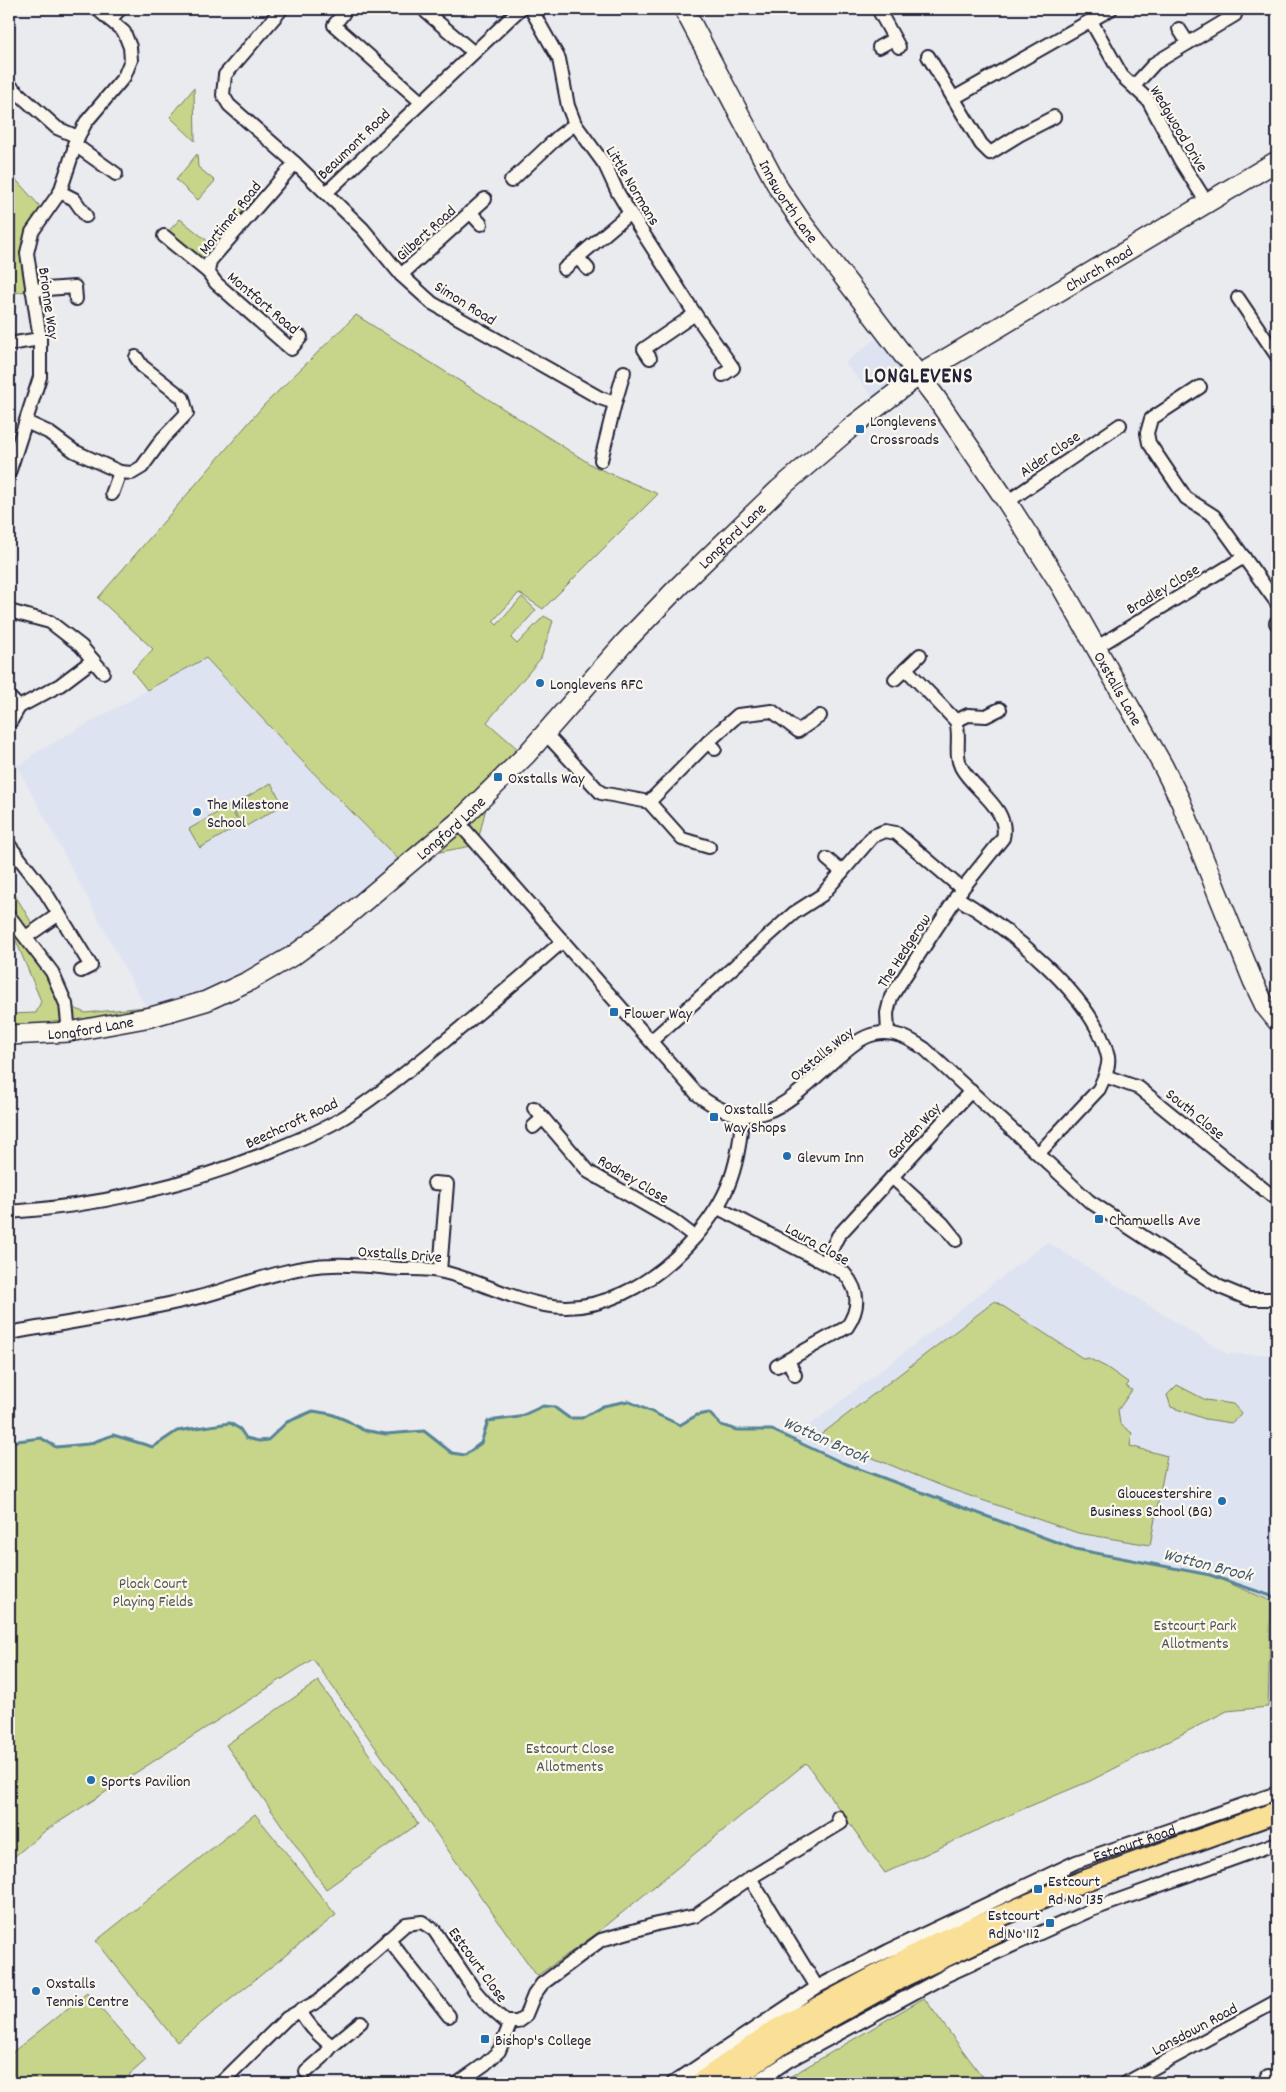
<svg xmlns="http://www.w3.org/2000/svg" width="1286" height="2092" font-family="Dekko,sans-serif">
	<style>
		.built { fill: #dee3f1 }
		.green { fill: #c6d589; stroke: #747c62 }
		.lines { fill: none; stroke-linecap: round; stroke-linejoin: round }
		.stream { stroke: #568497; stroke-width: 3 }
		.street-casing { stroke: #22223b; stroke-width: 16 }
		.secondary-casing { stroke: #22223b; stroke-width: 22 }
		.primary-casing { stroke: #22223b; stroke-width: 24 }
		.street { stroke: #fbf7ec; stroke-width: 12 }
		.secondary { stroke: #fbf7ec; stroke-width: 19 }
		.primary { stroke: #fadf96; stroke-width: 20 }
		.poi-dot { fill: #1f6fb2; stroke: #fbf7ec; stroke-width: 2 }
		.labels { text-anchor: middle; stroke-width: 4.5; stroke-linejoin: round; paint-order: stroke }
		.street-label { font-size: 16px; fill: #22223b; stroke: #fbf7ec }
		.poi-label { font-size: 16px; fill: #22223b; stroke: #fbf7ec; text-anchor: start }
		.park-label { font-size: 16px; fill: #535852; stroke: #fbf7ec }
		.water-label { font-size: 18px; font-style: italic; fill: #405b71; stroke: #fbf7ec }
		.district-label { font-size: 21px; font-weight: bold; letter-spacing: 1px; fill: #22223b; stroke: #fbf7ec }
	</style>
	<rect width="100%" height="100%" fill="#eaebef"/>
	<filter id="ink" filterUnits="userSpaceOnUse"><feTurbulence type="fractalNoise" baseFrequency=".02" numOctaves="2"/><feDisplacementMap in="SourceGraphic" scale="10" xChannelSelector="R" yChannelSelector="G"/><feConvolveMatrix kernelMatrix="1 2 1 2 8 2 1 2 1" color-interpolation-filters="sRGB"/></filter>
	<g filter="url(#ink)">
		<g class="built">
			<path d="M885,331L919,375L880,405L845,363Z"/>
			<path d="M206,658L298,757L398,859L294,955L151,1017L17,766L30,759L33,754Z"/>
			<path d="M1047,1242L1227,1354H1277V1709L1268,1707L1271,1601L1210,1575L1075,1549L843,1463L792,1439Z"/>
		</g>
		<g class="green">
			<path d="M194,88L195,141L170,117Z"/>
			<path d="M197,154L198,167L215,181L198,200L176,180Z"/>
			<path d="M9,172L46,213L32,232V290L9,294Z"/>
			<path d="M240,208L249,215L208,272L164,236L180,219L210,243Z"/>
			<path d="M356,315L595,467L658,494L543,609L519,593L493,621L497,625L522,597L536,610L511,638L517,644L544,616L553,621L541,658L487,722L519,750L490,791L477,845L418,856L294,955L398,859L298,757L206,658L147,690L132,671L153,649L98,598L264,405Z"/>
			<path d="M271,783L283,805L243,828L231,806Z"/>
			<path d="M229,806L240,825L200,848L189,829Z"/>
			<path d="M9,885L36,930L26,937L66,1004L85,1013L206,1001L9,1035V1014L36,1013L41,1001L9,924Z"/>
			<path d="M995,1301L1084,1359L1088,1358L1106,1367L1129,1383L1126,1386L1132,1390L1118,1410L1120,1424L1132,1433L1130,1446L1167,1456L1150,1545L1078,1533L947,1488L819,1436Z"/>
			<path d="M1177,1385L1206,1400L1233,1404L1242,1414L1231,1423L1205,1419L1171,1407L1167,1395Z"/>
			<path d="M628,1401L680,1425L697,1415L709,1413L721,1425L737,1430H772L843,1463L1075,1549L1210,1575L1271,1601L1268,1707L1227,1711L1090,1781L1023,1809L885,1873L806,1763L596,1934L537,1976L313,1659L45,1831L9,1861V1442L41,1438L56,1447L88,1444L113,1435L153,1447L177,1431L230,1423L240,1429L246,1438L259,1441L268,1440L287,1422L313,1411L331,1414L348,1421L363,1430L386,1434L424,1431L452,1453L465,1455L481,1443L488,1421L519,1417L543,1406L554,1407L569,1418H582L603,1406Z"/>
			<path d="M318,1681L418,1824L326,1889L226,1745Z"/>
			<path d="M255,1814L336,1915L177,2042L96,1941Z"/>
			<path d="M87,1993L146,2060L129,2075L136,2083H9V2055Z"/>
			<path d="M924,1998L987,2083H779Z"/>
		</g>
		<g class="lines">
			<path class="stream" d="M9,1442L41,1438L56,1447L88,1444L113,1435L153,1447L177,1431L230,1423L240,1429L246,1438L259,1441L268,1440L287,1422L313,1411L331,1414L348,1421L363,1430L386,1434L424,1431L452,1453L465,1455L481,1443L488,1421L519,1417L543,1406L554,1407L569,1418H582L603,1406L628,1401L680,1425L697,1415L709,1413L721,1425L737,1430H772L843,1463L1075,1549L1210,1575L1277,1598"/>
			<defs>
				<g id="street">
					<path d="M278,9L280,11L225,75L223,95L229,105L295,163L363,229L401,275L432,303L600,398L615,403L601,460"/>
					<path d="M426,9V12L473,52"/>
					<path d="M531,9L559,59L568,106L575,124L605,165L618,193L630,213L695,314L733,368L723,375"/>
					<path d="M878,9L899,47"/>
					<path d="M343,14L334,25L420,101"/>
					<path d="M110,20L120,9"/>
					<path d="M1091,21L1122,76L1148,100L1180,160L1207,203"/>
					<path d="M1179,29L1188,43"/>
					<path d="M879,47L894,39"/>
					<path d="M928,56L981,144L990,153L1019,135L1054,117"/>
					<path d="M9,85L57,128L78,137"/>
					<path d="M1134,86L1155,63L1235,15"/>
					<path d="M954,98L1111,9"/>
					<path d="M74,144L116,174"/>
					<path d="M511,181L559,136L575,124"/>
					<path d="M60,192L74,199L86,216"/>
					<path d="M326,193L520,9"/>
					<path d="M470,212L481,224"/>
					<path d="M164,236L208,272L210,261L295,163"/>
					<path d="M578,258L588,269"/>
					<path d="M564,269L630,213"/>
					<path d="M208,272L216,283L291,349L301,337"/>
					<path d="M401,275L485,199"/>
					<path d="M32,290L75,287L76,299"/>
					<path d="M1238,298L1277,356"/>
					<path d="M9,344L40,339"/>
					<path d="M650,358L644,349L695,314"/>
					<path d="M1200,387L1151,419L1147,433L1149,443L1186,498L1214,516L1277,603"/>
					<path d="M615,403L624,372"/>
					<path d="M26,422L48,432L74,451L120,472L132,473L142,467L163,438L187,413L183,398L142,366L136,357"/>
					<path d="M9,473L40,377V339L27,253L32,232L60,192L78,137L86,122L124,77L131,60L130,47L124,32L97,9"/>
					<path d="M112,494L120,472"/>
					<path d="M1007,502L1120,425"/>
					<path d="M9,611L50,622L81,646L103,672"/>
					<path d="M1276,623L1277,622"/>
					<path d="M1097,647L1244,557"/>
					<path d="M895,679L920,655"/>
					<path d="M11,699L19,707L11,721"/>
					<path d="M19,707L60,685L93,660"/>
					<path d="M956,721L968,715L986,716L1000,709"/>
					<path d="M545,733L601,793L649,802L682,839L709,847"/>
					<path d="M708,742L738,715L772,711L798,731L820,716"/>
					<path d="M649,802L708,742L715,749"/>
					<path d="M458,822L697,1094C757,1142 791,1099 837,1058C848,1049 860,1037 875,1034C895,1030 910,1039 925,1049L1089,1201L1220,1287L1249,1299H1277"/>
					<path d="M9,845L44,890L59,914L26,937"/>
					<path d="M827,859L842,872"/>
					<path d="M956,897C1007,927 1095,997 1108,1057C1110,1067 1103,1080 1099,1089L1039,1153"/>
					<path d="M59,914L91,966L81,971"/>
					<path d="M9,916L52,972L66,1004L69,1032"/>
					<path d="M888,1033L887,1013L891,997L962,889L1003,838C1010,808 973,790 961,767C954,753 961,736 956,721L906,669"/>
					<path d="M651,1041L794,913L822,895L873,836L885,831L896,833L962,889"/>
					<path d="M1105,1076L1139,1088L1272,1196"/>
					<path d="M543,1118L589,1172L674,1221L695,1237"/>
					<path d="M533,1127L543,1118L534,1108"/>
					<path d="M892,1177L943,1224L956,1240"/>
					<path d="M434,1183L447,1184L440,1271"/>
					<path d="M718,1208L844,1273C860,1291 860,1308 847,1327L777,1366"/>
					<path d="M9,1212C100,1206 192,1184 276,1149C298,1140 321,1131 341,1119C371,1101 397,1079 424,1058C471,1020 517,981 563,941"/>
					<path d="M825,1263L838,1236L971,1091"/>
					<path d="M9,1333C71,1322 133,1313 195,1298C240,1287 285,1266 332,1265C355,1264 378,1267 401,1269C414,1269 430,1268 443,1272C478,1280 510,1299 545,1305C599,1315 651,1284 686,1247C725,1206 739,1172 742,1116"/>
					<path d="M788,1360L795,1375"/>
					<path d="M750,1878L817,1987"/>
					<path d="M388,1939L449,2016"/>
					<path d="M300,2010C307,2025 319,2036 332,2046"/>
					<path d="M306,2072L323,2057L332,2046L361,2022"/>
					<path d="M221,2083L287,2018L318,2001L406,1924L422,1922L434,1930L475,1991L489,2007L506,2022H518L525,2017L534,1995L542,1984L601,1940L657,1924L695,1916L750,1878L841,1823L838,1817"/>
					<path d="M458,2083L485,2064L499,2051L511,2022"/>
					<path id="s1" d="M673,2083L817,1987L888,1951L1076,1862L1277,1793"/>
					<path d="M755,2083L788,2061L947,1975L1091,1910L1277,1843"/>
					<path d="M1126,2083L1277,2001"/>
					<path d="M1266,2083L1268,2076"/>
				</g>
				<g id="secondary">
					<path id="s2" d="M684,9L779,189L803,224L936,398L1007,502L1060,584L1163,766L1180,800L1253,981L1265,1006L1277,1021"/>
					<path id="s3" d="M9,1035L69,1032L151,1017L206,1001L249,981L294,955L342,920L458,822L526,755L625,642L679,586L778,490L854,425L919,375L1277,161"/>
				</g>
				<g id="primary">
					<path d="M700,2083L774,2031L935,1944L1081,1882L1277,1812"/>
					<path d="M727,2083L782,2044L904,1976L995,1933"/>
				</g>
			</defs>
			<use href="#street" class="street-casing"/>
			<use href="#secondary" class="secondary-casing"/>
			<use href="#primary" class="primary-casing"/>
			<use href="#street" class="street"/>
			<use href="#secondary" class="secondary"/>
			<use href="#primary" class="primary"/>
		</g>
	</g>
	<g class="poi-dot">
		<rect x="855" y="424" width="10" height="10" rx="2.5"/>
		<circle cx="540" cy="683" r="5"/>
		<rect x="493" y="772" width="10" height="10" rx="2.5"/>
		<circle cx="197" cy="812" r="5"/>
		<rect x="609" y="1007" width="10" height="10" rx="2.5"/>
		<rect x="709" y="1112" width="10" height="10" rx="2.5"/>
		<circle cx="787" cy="1156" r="5"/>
		<rect x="1094" y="1214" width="10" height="10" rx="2.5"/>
		<circle cx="1222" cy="1501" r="5"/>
		<circle cx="91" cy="1780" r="5"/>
		<rect x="1033" y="1884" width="10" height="10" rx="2.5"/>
		<rect x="1045" y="1918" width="10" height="10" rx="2.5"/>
		<circle cx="36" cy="1991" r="5"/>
		<rect x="480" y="2034" width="10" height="10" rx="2.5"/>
	</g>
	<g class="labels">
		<g class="street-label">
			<text transform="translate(1180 128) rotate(59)" y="6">Wedgwood Drive</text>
			<text transform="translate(353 143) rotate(-44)" y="6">Beaumont Road</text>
			<text transform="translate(634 185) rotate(59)" y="6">Little Normans</text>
			<text dy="6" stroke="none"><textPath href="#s2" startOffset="219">Innsworth Lane</textPath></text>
			<text transform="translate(229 217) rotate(-51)" y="6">Mortimer Road</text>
			<text transform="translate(425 232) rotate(-42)" y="6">Gilbert Road</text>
			<text dy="6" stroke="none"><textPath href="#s3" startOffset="1364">Church Road</textPath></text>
			<text transform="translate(264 302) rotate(40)" y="6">Montfort Road</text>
			<text transform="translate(466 302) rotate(32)" y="6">Simon Road</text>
			<text transform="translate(50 303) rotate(82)" y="6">Brionne Way</text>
			<text transform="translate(1049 453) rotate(-34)" y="6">Alder Close</text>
			<text dy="6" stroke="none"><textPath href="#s3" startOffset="908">Longford Lane</textPath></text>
			<text transform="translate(1162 588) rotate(-31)" y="6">Bradley Close</text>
			<text dy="6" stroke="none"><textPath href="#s2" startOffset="808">Oxstalls Lane</textPath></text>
			<text dy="6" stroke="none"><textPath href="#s3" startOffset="502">Longford Lane</textPath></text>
			<text transform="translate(903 950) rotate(-57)" y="6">The Hedgerow</text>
			<text dy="6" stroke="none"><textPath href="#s3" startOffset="82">Longford Lane</textPath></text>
			<text transform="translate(821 1053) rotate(-39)" y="6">Oxstalls Way</text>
			<text transform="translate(1196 1113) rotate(39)" y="6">South Close</text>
			<text transform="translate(291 1122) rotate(-25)" y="6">Beechcroft Road</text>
			<text transform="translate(913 1130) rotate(-47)" y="6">Garden Way</text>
			<text transform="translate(634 1178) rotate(31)" y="6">Rodney Close</text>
			<text transform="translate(818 1243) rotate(29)" y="6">Laura Close</text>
			<text transform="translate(400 1253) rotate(4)" y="6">Oxstalls Drive</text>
			<text dy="6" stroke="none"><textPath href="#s1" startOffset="522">Estcourt Road</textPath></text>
			<text transform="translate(479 1964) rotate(54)" y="6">Estcourt Close</text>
			<text transform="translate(1194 2028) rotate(-28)" y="6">Lansdown Road</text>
		</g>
		<g class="poi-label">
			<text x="870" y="426">Longlevens<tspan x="870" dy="18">Crossroads</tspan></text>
			<text x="550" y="689">Longlevens RFC</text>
			<text x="508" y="783">Oxstalls Way</text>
			<text x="207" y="809">The Milestone<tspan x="207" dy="18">School</tspan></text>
			<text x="624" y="1018">Flower Way</text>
			<text x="724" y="1114">Oxstalls<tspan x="724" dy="18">Way Shops</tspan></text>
			<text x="797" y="1162">Glevum Inn</text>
			<text x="1109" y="1225">Chamwells Ave</text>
			<text x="1212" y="1498" text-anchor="end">Gloucestershire<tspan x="1212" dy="18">Business School (BG)</tspan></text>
			<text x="101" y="1786">Sports Pavilion</text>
			<text x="1048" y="1886">Estcourt<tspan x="1048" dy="18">Rd No 135</tspan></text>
			<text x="1040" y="1920" text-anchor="end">Estcourt<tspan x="1040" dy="18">Rd No 112</tspan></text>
			<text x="46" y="1988">Oxstalls<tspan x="46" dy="18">Tennis Centre</tspan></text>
			<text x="495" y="2045">Bishop's College</text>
		</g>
		<g class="park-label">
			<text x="153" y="1588">Plock Court<tspan x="153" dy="18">Playing Fields</tspan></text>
			<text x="1195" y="1630">Estcourt Park<tspan x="1195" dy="18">Allotments</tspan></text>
			<text x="570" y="1753">Estcourt Close<tspan x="570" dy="18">Allotments</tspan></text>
		</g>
		<g class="water-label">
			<text transform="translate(826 1439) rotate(24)" y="6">Wotton Brook</text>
			<text transform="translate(1208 1564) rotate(14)" y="6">Wotton Brook</text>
		</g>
		<g class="district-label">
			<text x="919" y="382">LONGLEVENS</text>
		</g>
	</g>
	<rect width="1286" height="2092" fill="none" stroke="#fbf7ec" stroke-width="30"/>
	<rect x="15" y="15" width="1256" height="2062" fill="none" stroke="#22223b" stroke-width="2" filter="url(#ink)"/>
</svg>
